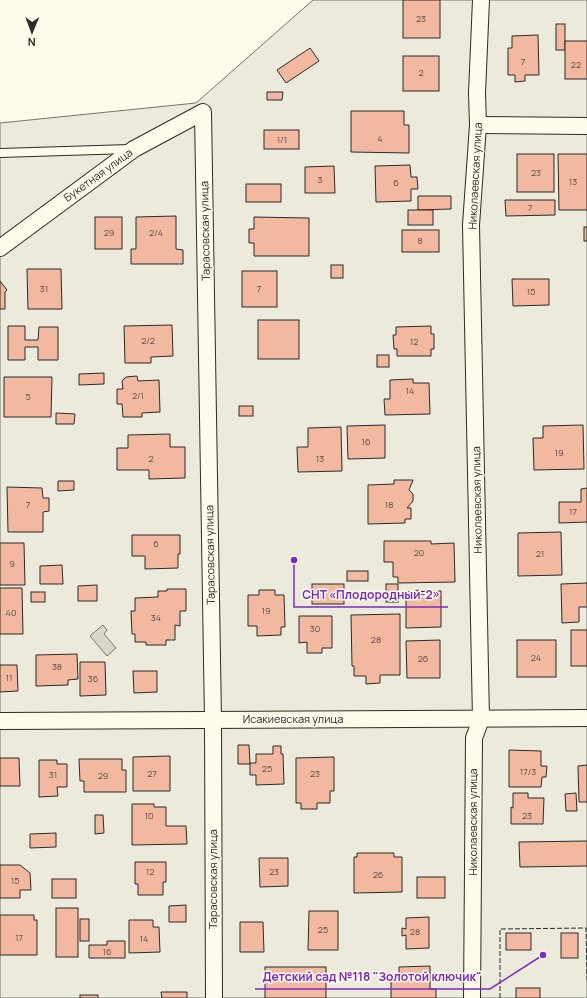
<svg xmlns="http://www.w3.org/2000/svg" width="587" height="998" font-family="Manrope,sans-serif">
	<style>
		.green { fill: #ecebdb; stroke: #74746e }
		.water { fill: #d8d7c9; stroke: #74746e }
		.building { fill: #f2b8a0; stroke: #2b2b2b }
		.lines { fill: none; stroke-linecap: round; stroke-linejoin: round }
		.service-casing { stroke: #2b2b2b; stroke-width: 10 }
		.minor-casing { stroke: #2b2b2b; stroke-width: 18 }
		.service { stroke: #fdfbea; stroke-width: 8 }
		.minor { stroke: #fdfbea; stroke-width: 16 }
		.fence { stroke: #2b2b2b; stroke-width: 1; stroke-dasharray: 5 2; stroke-linecap: butt }
		.labels { text-anchor: middle; stroke-width: 3; stroke-linejoin: round; paint-order: stroke }
		.number-label { font-size: 9px; fill: #5d4e48 }
		.street-label { font-size: 11px; fill: #2b2b2b; stroke: #fdfbea }
		.leader { fill: none; stroke: #7b2cbf; stroke-width: 1.5 }
		.callout-dot { fill: #7b2cbf; stroke: #fdfbea; stroke-width: 1.5 }
		.callout-label { font-size: 12px; text-anchor: middle; font-weight: bold; fill: #7b2cbf; stroke: #fdfbea; stroke-width: 3; stroke-linejoin: round; paint-order: stroke }
	</style>
	<rect width="100%" height="100%" fill="#fdfbea"/>
	<path class="green" d="M313,0H587V998H0V123L196,103Z"/>
	<path class="water" d="M103,625L107,630L104,634L116,648L107,656L90,636Z"/>
	<g class="building">
		<rect x="403" y="0" width="37" height="38"/>
		<rect x="556" y="24" width="9" height="26"/>
		<path d="M538,35L539,75H525V81L515,82V75H508V48H512V36Z"/>
		<rect x="565" y="41" width="22" height="38"/>
		<path d="M310,48L319,61L286,83L277,70Z"/>
		<rect x="403" y="56" width="36" height="35"/>
		<path d="M267,92H283L282,100H267Z"/>
		<path d="M351,111H404V125H409V153L351,152Z"/>
		<rect x="264" y="130" width="35" height="19"/>
		<rect x="517" y="154" width="37" height="38"/>
		<path d="M558,154H587V210H559Z"/>
		<path d="M410,165L411,177H417L418,189H411V201L376,202L375,166Z"/>
		<path d="M334,166L335,193H305V167Z"/>
		<rect x="246" y="184" width="35" height="18"/>
		<path d="M418,196H451V209L418,210Z"/>
		<path d="M505,200H555V215L506,216Z"/>
		<rect x="408" y="210" width="25" height="15"/>
		<path d="M176,216V249L183,250V264H131V249H136V217Z"/>
		<rect x="95" y="217" width="27" height="32"/>
		<path d="M254,217L309,218V256H254V243H249V229H254Z"/>
		<rect x="584" y="227" width="3" height="14"/>
		<rect x="402" y="230" width="37" height="22"/>
		<rect x="331" y="265" width="12" height="13"/>
		<path d="M27,269H61L62,309H28Z"/>
		<rect x="242" y="271" width="35" height="36"/>
		<path d="M512,279H549V305L513,306Z"/>
		<path d="M0,281L7,290L5,292V309H0Z"/>
		<rect x="258" y="320" width="41" height="39"/>
		<path d="M172,325L173,356L151,357V363H125L124,326Z"/>
		<path d="M8,326H25V340H38L39,327H58V360H38V347H25V360H8Z"/>
		<path d="M431,326V334H434V349H431V356H397V349H394L393,335H396V327Z"/>
		<rect x="377" y="355" width="12" height="12"/>
		<path d="M104,373V384L79,385V374Z"/>
		<path d="M137,376L138,381L159,380L160,412L142,413V417H123L122,404H117V389H123L122,381L126,377Z"/>
		<path d="M4,377H52L51,417H4Z"/>
		<path d="M413,379V383H429L430,414L385,415L384,399H390V380Z"/>
		<rect x="239" y="406" width="14" height="10"/>
		<path d="M56,413L75,414L74,424H56Z"/>
		<path d="M385,425V458L348,459L347,426Z"/>
		<path d="M583,425L584,469L534,470L533,438H543V426Z"/>
		<path d="M341,427L342,471L298,472L297,447H308V428Z"/>
		<path d="M170,434V447H185V478L149,479V470H117V448H128V435Z"/>
		<path d="M394,480H413L409,490L413,494V501L407,508H411V519H405V523L368,524V485L394,484Z"/>
		<path d="M58,481H74V490L58,491Z"/>
		<path d="M7,487L42,488L43,498H49V511L43,512V532H8Z"/>
		<path d="M587,488V522L559,523V502H581V489Z"/>
		<path d="M561,532L562,575L518,576V533Z"/>
		<path d="M132,535H180V554H178V568L145,569V556H132Z"/>
		<path d="M384,541H431V544L454,543L455,582L398,583V577H393V562H384Z"/>
		<path d="M0,543H24L25,585H0Z"/>
		<path d="M62,565L63,584H40V566Z"/>
		<rect x="347" y="571" width="21" height="10"/>
		<path d="M587,583V607H579V622L562,623L561,584Z"/>
		<rect x="312" y="584" width="32" height="20"/>
		<rect x="386" y="584" width="12" height="18"/>
		<path d="M97,585V601H78V586Z"/>
		<path d="M0,588H22L23,634H0Z"/>
		<path d="M167,589H186V611H180V626L175,625V640H166V645H146V642H135V634H132L131,611H135V598L158,597V591H167Z"/>
		<path d="M259,590H275V595H284L285,627H281V635L257,636V626H248V595H259Z"/>
		<path d="M441,591V627L406,628V592Z"/>
		<rect x="31" y="592" width="14" height="10"/>
		<path d="M400,614V675H380V683L366,684V676H354V666H352L351,615Z"/>
		<path d="M299,616H332V648H322V653H307V642L299,643Z"/>
		<rect x="571" y="630" width="16" height="36"/>
		<path d="M440,640V678H407L406,641Z"/>
		<rect x="517" y="640" width="39" height="37"/>
		<path d="M77,654L78,679L68,680V685L36,686V655Z"/>
		<path d="M80,662H105L106,695L80,696Z"/>
		<path d="M0,665H17L18,691L0,692Z"/>
		<path d="M133,671H157V692L134,693Z"/>
		<path d="M238,745H249L250,764H238Z"/>
		<path d="M273,746H281V754H283L284,784L256,785V775H250V763H256V754H273Z"/>
		<path d="M509,750L541,751V766H547L546,777H542L541,787H509Z"/>
		<path d="M170,756V791H133V757Z"/>
		<path d="M334,757V791H330V803H317V809H301V803H296V758Z"/>
		<path d="M0,758H19L20,786H0Z"/>
		<path d="M79,759H122V770H126V792H84V781H80Z"/>
		<path d="M39,760H57V764H67V787H57L58,796L39,797Z"/>
		<path d="M587,765V802H579L578,766Z"/>
		<path d="M513,793H528V798H544L543,824H511V807L513,808Z"/>
		<path d="M576,793L577,811H566L565,794Z"/>
		<path d="M132,804H154V807H166V826H186L187,844L132,845Z"/>
		<path d="M95,815H103L104,833L95,834Z"/>
		<path d="M56,833V847L30,848V834Z"/>
		<path d="M587,841V866L520,867L519,842Z"/>
		<path d="M357,853H394V857H402V892L354,893V857H357Z"/>
		<path d="M259,858H288V886L260,887Z"/>
		<path d="M135,862H166V882H163V895H138V884H135Z"/>
		<path d="M0,865H20L30,873L31,890H20V898H0Z"/>
		<rect x="417" y="877" width="28" height="21"/>
		<rect x="52" y="879" width="24" height="19"/>
		<path d="M186,905V922H169V906Z"/>
		<rect x="56" y="908" width="22" height="49"/>
		<path d="M309,911H338V950H308Z"/>
		<path d="M0,915H34V920H37V955H0Z"/>
		<path d="M429,917V948L406,949V935L402,936V928L406,929V918Z"/>
		<rect x="80" y="919" width="9" height="22"/>
		<path d="M129,920H153V927H159L160,952L129,953Z"/>
		<path d="M240,922H263L264,952H240Z"/>
		<rect x="506" y="933" width="25" height="17"/>
		<rect x="561" y="933" width="17" height="25"/>
		<path d="M107,941H125V958H89V945H107Z"/>
		<path d="M430,966V989H436V998H391V975H399V967Z"/>
		<rect x="265" y="967" width="61" height="31"/>
		<rect x="516" y="988" width="24" height="10"/>
		<path d="M161,992H187V998H162Z"/>
		<rect x="80" y="995" width="18" height="3"/>
	</g>
	<g class="lines">
		<defs>
			<path id="service" d="M0,153L130,149"/>
			<g id="minor">
				<path d="M478,125L587,126"/>
				<path d="M0,248L134,149L203,112L213,720L214,998"/>
				<path d="M0,721L587,718"/>
				<path d="M472,998L474,738L481,719L471,225L478,125L477,93L481,0"/>
			</g>
		</defs>
		<use href="#service" class="service-casing"/>
		<use href="#minor" class="minor-casing"/>
		<use href="#service" class="service"/>
		<use href="#minor" class="minor"/>
		<path class="fence" d="M500,998V929L586,928L587,980"/>
	</g>
	<g class="labels">
		<g class="number-label">
			<text x="421" y="22">23</text>
			<text x="523" y="65">7</text>
			<text x="576" y="68">22</text>
			<text x="421" y="76">2</text>
			<text x="380" y="142">4</text>
			<text x="282" y="143">1/1</text>
			<text x="536" y="176">23</text>
			<text x="320" y="183">3</text>
			<text x="573" y="185">13</text>
			<text x="396" y="186">6</text>
			<text x="530" y="211">7</text>
			<text x="109" y="236">29</text>
			<text x="156" y="236">2/4</text>
			<text x="420" y="244">8</text>
			<text x="44" y="292">31</text>
			<text x="259" y="292">7</text>
			<text x="531" y="295">15</text>
			<text x="148" y="344">2/2</text>
			<text x="414" y="345">12</text>
			<text x="410" y="394">14</text>
			<text x="138" y="399">2/1</text>
			<text x="28" y="400">5</text>
			<text x="366" y="445">16</text>
			<text x="559" y="456">19</text>
			<text x="151" y="462">2</text>
			<text x="320" y="462">13</text>
			<text x="28" y="508">7</text>
			<text x="389" y="508">18</text>
			<text x="573" y="515">17</text>
			<text x="156" y="547">6</text>
			<text x="419" y="556">20</text>
			<text x="540" y="557">21</text>
			<text x="12" y="567">9</text>
			<text x="266" y="614">19</text>
			<text x="11" y="616">40</text>
			<text x="156" y="621">34</text>
			<text x="315" y="632">30</text>
			<text x="376" y="643">28</text>
			<text x="536" y="661">24</text>
			<text x="423" y="662">26</text>
			<text x="57" y="670">38</text>
			<text x="9" y="681">11</text>
			<text x="93" y="682">36</text>
			<text x="267" y="772">25</text>
			<text x="528" y="775">17/3</text>
			<text x="152" y="777">27</text>
			<text x="315" y="777">23</text>
			<text x="53" y="778">31</text>
			<text x="103" y="779">29</text>
			<text x="149" y="819">10</text>
			<text x="527" y="819">23</text>
			<text x="150" y="875">12</text>
			<text x="274" y="875">23</text>
			<text x="378" y="878">26</text>
			<text x="15" y="884">15</text>
			<text x="323" y="933">25</text>
			<text x="415" y="935">28</text>
			<text x="19" y="941">17</text>
			<text x="144" y="942">14</text>
			<text x="107" y="955">16</text>
		</g>
		<g class="street-label">
			<text transform="translate(98 175) rotate(-36)" y="4">Букетная улица</text>
			<text transform="translate(475 176) rotate(-87)" y="4">Николаевская улица</text>
			<text transform="translate(205 231) rotate(-91)" y="4">Тарасовская улица</text>
			<text transform="translate(477 500) rotate(-91)" y="4">Николаевская улица</text>
			<text transform="translate(210 555) rotate(-91)" y="4">Тарасовская улица</text>
			<text x="293" y="723">Исакиевская улица</text>
			<text transform="translate(473 822) rotate(-90)" y="4">Николаевская улица</text>
			<text transform="translate(213 879) rotate(-90)" y="4">Тарасовская улица</text>
		</g>
	</g>
	<path class="leader" d="M294 560L294 607H448M543 955L490 989H255"/>
	<g class="callout-dot">
		<circle cx="294" cy="560" r="4"/>
		<circle cx="543" cy="955" r="4"/>
	</g>
	<g class="callout-label">
		<text x="371" y="599">СНТ «Плодородный-2»</text>
		<text x="372" y="981">Детский сад №118 "Золотой ключик"</text>
	</g>
	<g transform="translate(32 32) rotate(181)" stroke="#fdfbea" stroke-width="3" paint-order="stroke">
	<path d="M0-3L7 15L0 10L-7 15Z" fill="#2b2b2b"/>
	<text y="-6" font-size="11" font-weight="bold" text-anchor="middle" fill="#2b2b2b">N</text>
	</g>
</svg>
